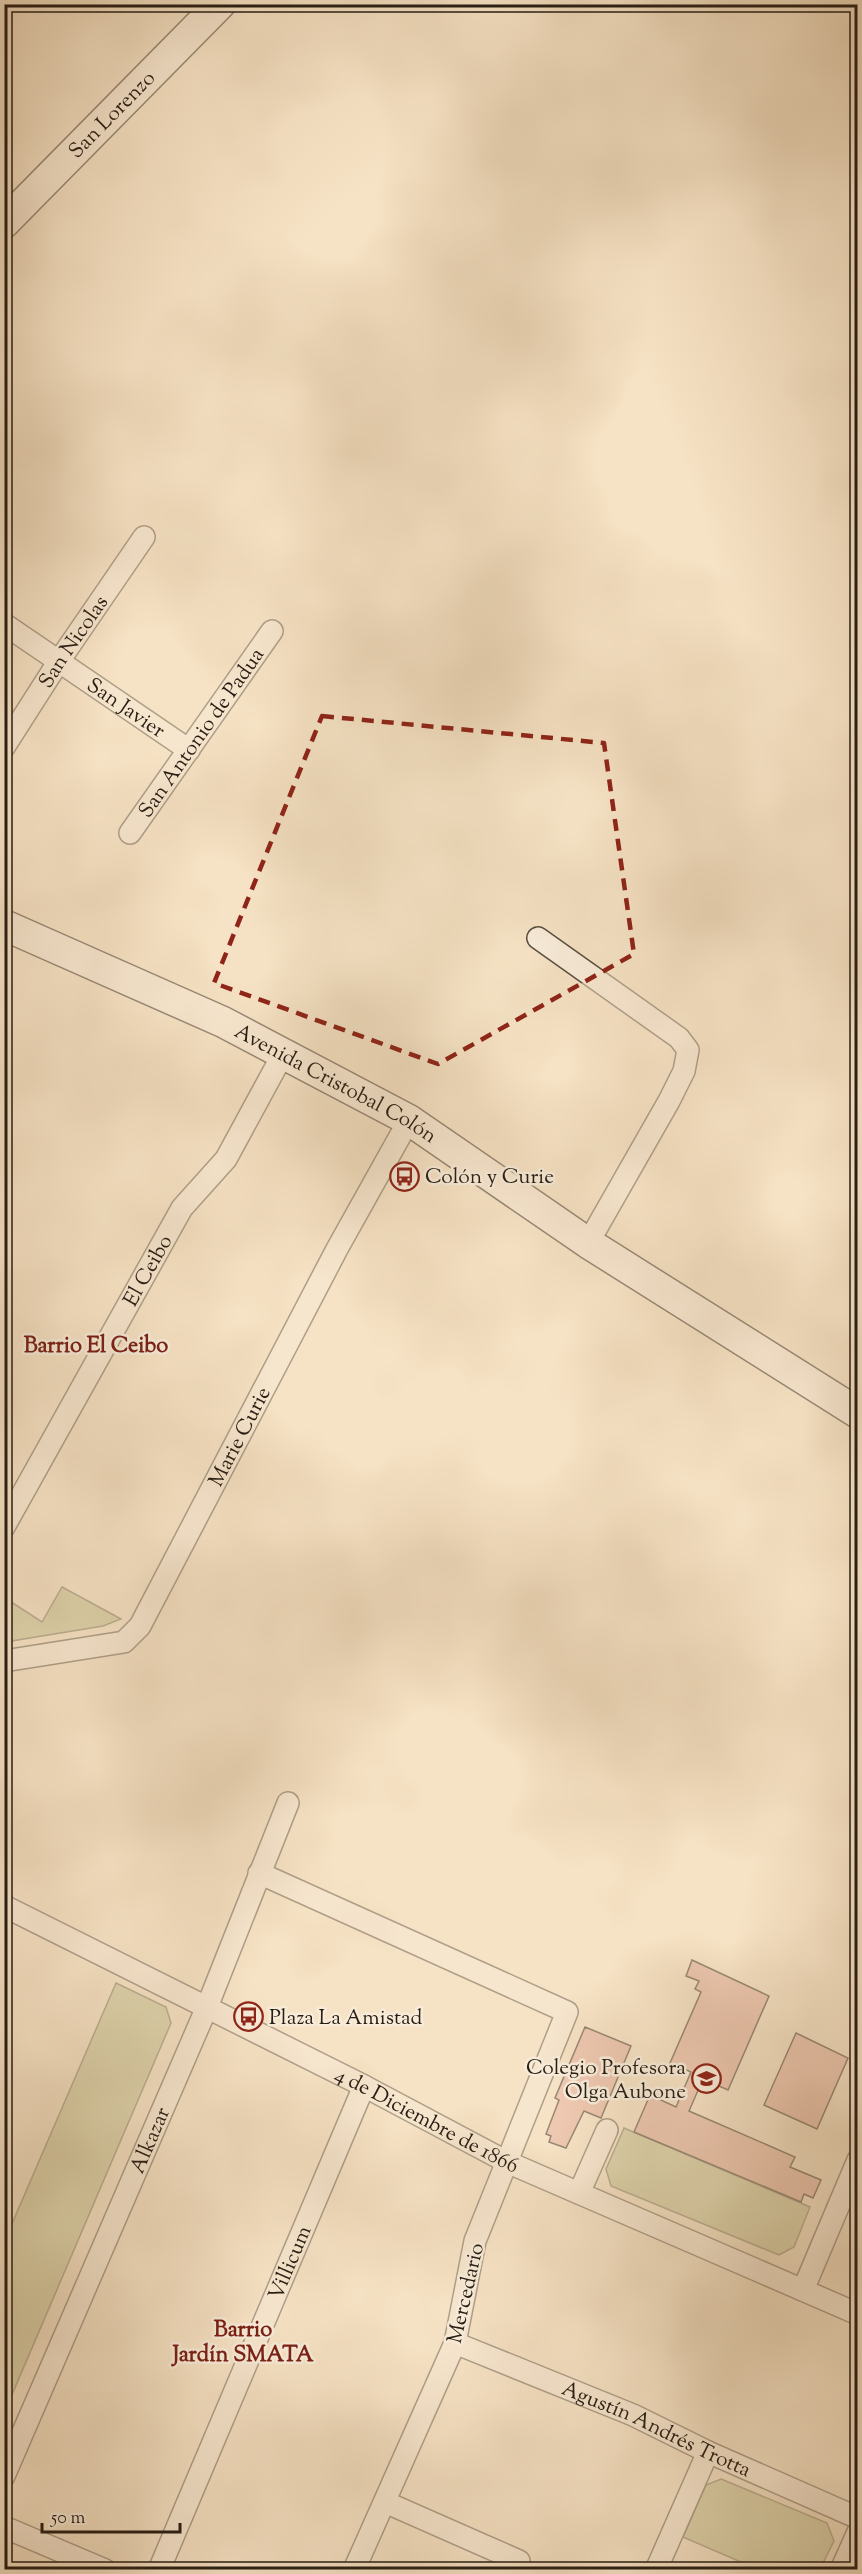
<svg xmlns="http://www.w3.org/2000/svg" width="862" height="2574" font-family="'Sorts Mill Goudy',serif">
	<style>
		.green { fill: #c2c18f; stroke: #746f52; stroke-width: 1.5 }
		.building { fill: #e5a997; stroke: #271d14; stroke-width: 1.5 }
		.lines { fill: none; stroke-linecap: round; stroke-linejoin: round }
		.street-casing { stroke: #5a4e40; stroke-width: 24 }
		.secondary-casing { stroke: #271d14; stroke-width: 33 }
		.street { stroke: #f8ecd9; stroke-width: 21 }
		.secondary { stroke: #f8ecd9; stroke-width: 30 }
		.marked { fill: none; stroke: #8f2418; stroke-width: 4.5; stroke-dasharray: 12 8; stroke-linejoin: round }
		.labels { text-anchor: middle; stroke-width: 5; stroke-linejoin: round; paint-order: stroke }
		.street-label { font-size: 21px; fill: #271d14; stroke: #f8ecd9 }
		.poi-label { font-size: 21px; fill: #271d14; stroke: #f8ecd9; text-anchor: start }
		.neighbourhood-label { font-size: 22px; font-weight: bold; fill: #7a1f14; stroke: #f8ecd9 }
	</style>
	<rect width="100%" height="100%" fill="#f5e2c4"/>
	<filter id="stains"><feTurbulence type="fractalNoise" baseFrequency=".00333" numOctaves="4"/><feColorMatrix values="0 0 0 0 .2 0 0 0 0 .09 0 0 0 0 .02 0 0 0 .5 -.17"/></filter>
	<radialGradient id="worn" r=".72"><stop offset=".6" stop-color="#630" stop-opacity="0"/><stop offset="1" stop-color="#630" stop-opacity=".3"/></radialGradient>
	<g class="green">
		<path d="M62,1587L121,1619L103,1626L5,1642V1598L42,1622Z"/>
		<path d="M116,1983L166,2007L171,2023L5,2411V2240Z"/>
		<path d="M624,2128L810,2207L794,2247L779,2255L611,2186L606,2169Z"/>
		<path d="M721,2479L827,2523L834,2541L820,2569H757L683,2537L706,2485Z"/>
	</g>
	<g class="building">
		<path d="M692,1960L769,1996L728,2090L703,2079L689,2111L795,2157L790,2167L821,2180L813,2198L804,2194L801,2202L634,2132L650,2095L676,2107L691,2072L670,2063L701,1992L695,1989L699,1981L686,1976Z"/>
		<path d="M585,2027L631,2046L601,2118L584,2111L566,2148L549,2142L551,2136L546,2134L559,2100L555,2098Z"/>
		<path d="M796,2033L848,2058L817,2129L764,2105Z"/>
	</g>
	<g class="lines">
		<defs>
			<g id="street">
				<path id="s1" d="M4,624L189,750"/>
				<path id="s2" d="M4,747L59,661L144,537"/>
				<path id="s3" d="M130,833L272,631"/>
				<path d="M538,938L679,1038L688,1050L684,1071L669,1101L588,1243"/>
				<path id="s4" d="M4,1527L182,1208L226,1159L283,1054"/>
				<path id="s5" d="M4,1661L124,1642L140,1626L337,1249L409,1120"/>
				<path d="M259,1873L567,2012L475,2241L455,2343L354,2570"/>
				<path id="s6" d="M4,1906L364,2086L507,2162L858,2314"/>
				<path d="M580,2191L607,2130"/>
				<path d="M803,2290L858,2160"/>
				<path id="s7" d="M455,2343L633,2415L708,2452L858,2518"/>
				<path id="s8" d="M4,2476L207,2007L288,1803"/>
				<path d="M385,2502L519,2561"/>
				<path d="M4,2527L105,2570"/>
				<path id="s9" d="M159,2570L364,2086"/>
				<path d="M656,2570L708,2452"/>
				<path d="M841,2570L858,2532"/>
			</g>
			<g id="secondary">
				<path id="s10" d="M4,223L220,4"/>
				<path id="s11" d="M4,925L223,1022L409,1120L588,1243L858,1413"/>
			</g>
		</defs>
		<use href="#street" class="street-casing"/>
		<use href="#secondary" class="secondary-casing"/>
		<use href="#street" class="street"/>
		<use href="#secondary" class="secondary"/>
	</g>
	<path d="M0 0H862V2574H0ZM322,716L604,743L634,954L438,1064L214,983Z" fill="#f5e2c4" fill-opacity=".55" fill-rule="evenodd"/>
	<path class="marked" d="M322,716L604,743L634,954L438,1064L214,983Z"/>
	<defs>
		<symbol id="bus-ring" viewBox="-11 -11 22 22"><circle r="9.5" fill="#f8ecd9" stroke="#8f2418" stroke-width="1.5"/><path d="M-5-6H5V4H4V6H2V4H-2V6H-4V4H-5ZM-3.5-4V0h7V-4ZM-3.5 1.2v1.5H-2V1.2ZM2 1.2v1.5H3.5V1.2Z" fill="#8f2418"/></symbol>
		<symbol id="school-ring" viewBox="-11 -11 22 22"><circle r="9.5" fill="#f8ecd9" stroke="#8f2418" stroke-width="1.5"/><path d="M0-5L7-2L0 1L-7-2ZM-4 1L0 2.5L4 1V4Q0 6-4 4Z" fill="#8f2418"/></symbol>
	</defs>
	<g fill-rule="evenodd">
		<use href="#bus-ring" x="388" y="1160" width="33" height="33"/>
		<use href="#bus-ring" x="232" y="2000" width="33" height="33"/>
		<use href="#school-ring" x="690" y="2062" width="33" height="33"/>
	</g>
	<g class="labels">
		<g class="street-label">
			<text dy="7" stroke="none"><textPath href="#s10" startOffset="153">San Lorenzo</textPath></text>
			<text dy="7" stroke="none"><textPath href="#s2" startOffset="126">San Nicolas</textPath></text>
			<text dy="7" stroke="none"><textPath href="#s1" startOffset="148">San Javier</textPath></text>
			<text dy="7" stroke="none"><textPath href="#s3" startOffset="123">San Antonio de Padua</textPath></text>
			<text dy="7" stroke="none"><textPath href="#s11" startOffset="368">Avenida Cristobal Colón</textPath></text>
			<text dy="7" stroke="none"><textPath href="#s4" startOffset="294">El Ceibo</textPath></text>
			<text dy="7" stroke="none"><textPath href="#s5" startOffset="358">Marie Curie</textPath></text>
			<text dy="7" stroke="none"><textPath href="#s6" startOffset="474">4 de Diciembre de 1866</textPath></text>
			<text dy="7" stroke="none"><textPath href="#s8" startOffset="366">Alkazar</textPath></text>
			<text dy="7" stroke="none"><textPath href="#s9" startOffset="334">Villicum</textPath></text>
			<text transform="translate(465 2293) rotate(-77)" y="7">Mercedario</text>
			<text dy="7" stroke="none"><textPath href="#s7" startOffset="219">Agustín Andrés Trotta</textPath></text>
		</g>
		<g class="poi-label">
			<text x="425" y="1183">Colón y Curie</text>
			<text x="269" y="2024">Plaza La Amistad</text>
			<text x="686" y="2074" text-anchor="end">Colegio Profesora<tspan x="686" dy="24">Olga Aubone</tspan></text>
		</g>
		<g class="neighbourhood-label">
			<text x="96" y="1352">Barrio El Ceibo</text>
			<text x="243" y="2336">Barrio<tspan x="243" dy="25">Jardín SMATA</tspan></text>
		</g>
	</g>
	<rect width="862" height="2574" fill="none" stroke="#f5e2c4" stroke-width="24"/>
	<rect x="6" y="6" width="850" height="2562" fill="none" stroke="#271d14" stroke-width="3"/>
	<rect x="12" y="12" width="838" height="2550" fill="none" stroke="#271d14" stroke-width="1.5"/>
	<path d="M42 2523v9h138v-9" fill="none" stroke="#271d14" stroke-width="3"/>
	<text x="51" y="2523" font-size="18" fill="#271d14" stroke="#f8ecd9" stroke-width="4.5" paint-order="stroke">50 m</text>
	<rect width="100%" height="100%" filter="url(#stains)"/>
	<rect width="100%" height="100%" fill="url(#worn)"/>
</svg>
